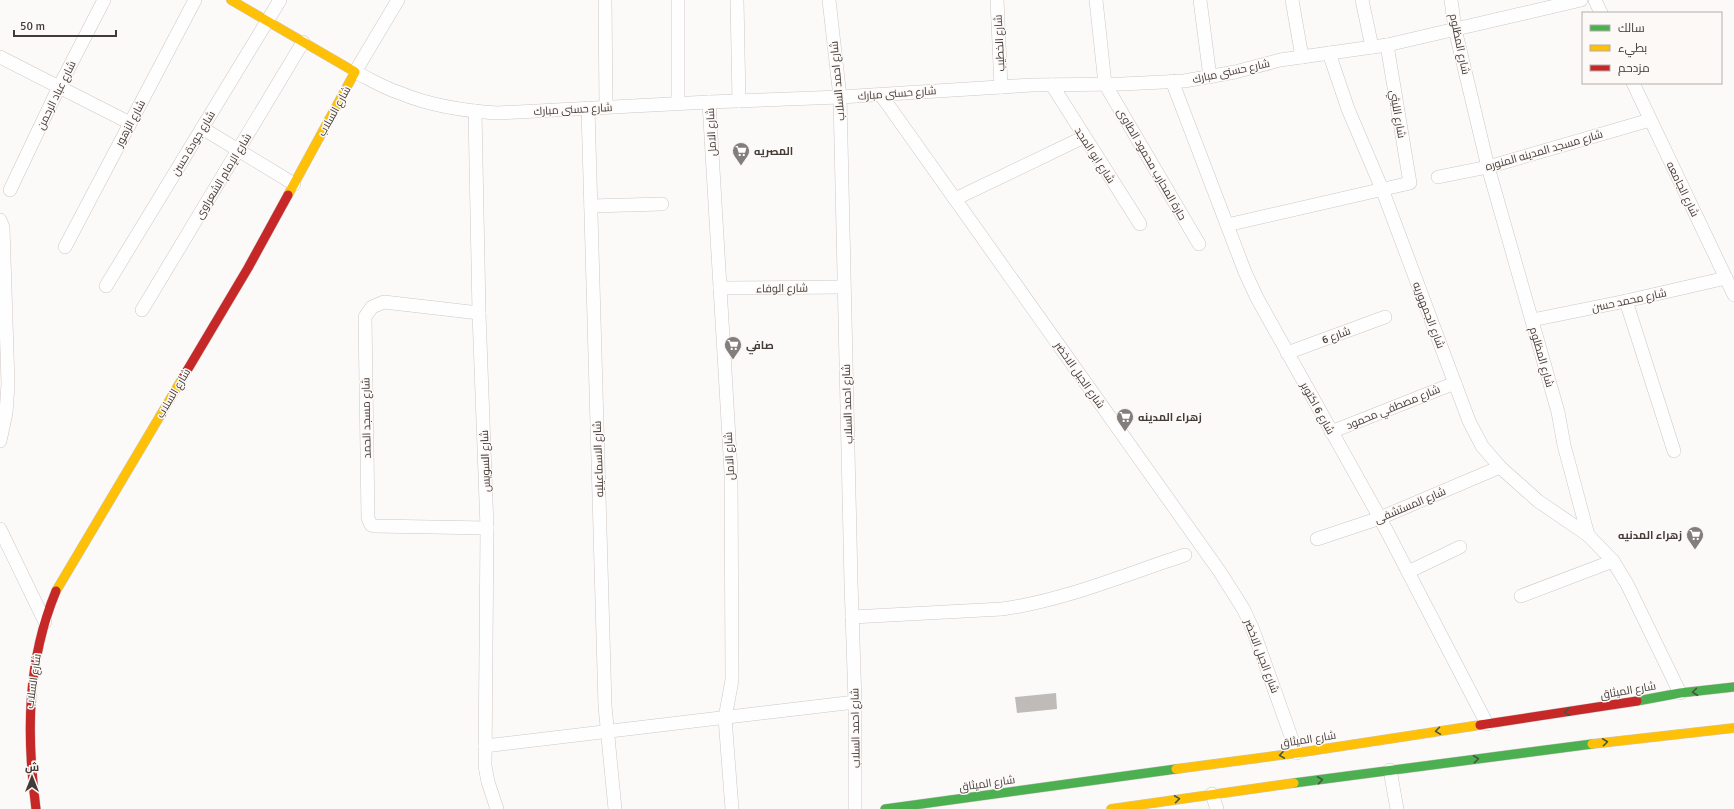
<svg xmlns="http://www.w3.org/2000/svg" width="1734" height="809" font-family="Signika,Cairo,sans-serif">
	<style>
		.building { fill: #bebbb8 }
		.lines { fill: none; stroke-linecap: round; stroke-linejoin: round }
		.street-casing { stroke: #ccc7c5; stroke-width: 14 }
		.fast-casing { stroke: #ccc7c5; stroke-width: 10 }
		.slow-casing { stroke: #ccc7c5; stroke-width: 10 }
		.jam-casing { stroke: #ccc7c5; stroke-width: 10 }
		.street { stroke: #fffefe; stroke-width: 13 }
		.fast { stroke: #4caf50; stroke-width: 9 }
		.slow { stroke: #ffc107; stroke-width: 9 }
		.jam { stroke: #c62828; stroke-width: 9 }
		.oneway { stroke: #44583e }
		.labels { text-anchor: middle; stroke-width: 3; stroke-linejoin: round; paint-order: stroke }
		.street-label { font-size: 11px; fill: #423b38; stroke: #fdf9f7 }
		.poi-label { font-size: 11px; font-weight: bold; fill: #423b38; stroke: #fdf9f7; text-anchor: start }
	</style>
	<rect width="100%" height="100%" fill="#fcfaf8"/>
	<path class="building" d="M1056,693L1057,709L1017,713L1015,697Z"/>
	<g class="lines">
		<defs>
			<g id="street">
				<path d="M398,0L355,72C370,79 384,88 400,93C431,106 465,111 498,113L709,102L840,97L1032,85L1122,84L1184,81L1235,72L1280,60L1387,45L1581,0"/>
				<path d="M605,0L606,107"/>
				<path d="M678,0V103"/>
				<path d="M737,0L739,101"/>
				<path d="M829,0L840,97L851,582L855,702V809"/>
				<path d="M997,0L1001,87"/>
				<path d="M1096,0L1105,84L1199,244"/>
				<path d="M1200,0L1210,77"/>
				<path d="M1292,0L1302,57"/>
				<path d="M1362,0L1372,47"/>
				<path d="M1451,0L1455,29L1488,167L1558,412L1564,445L1588,535L1613,561L1627,584L1680,693"/>
				<path d="M1595,0L1601,13"/>
				<path d="M1329,53L1348,109L1382,189L1469,421L1482,446L1500,467L1538,501L1588,535"/>
				<path d="M0,57L130,123"/>
				<path d="M1172,81L1245,272L1257,298L1380,518L1487,724"/>
				<path d="M1633,83L1734,295"/>
				<path d="M1052,85L1140,224"/>
				<path d="M881,95L1220,572L1244,610L1253,630L1297,753"/>
				<path d="M709,102L731,472L732,680L725,718L732,809"/>
				<path d="M588,108L605,706L615,809"/>
				<path d="M475,111L479,313L487,528L485,766L488,782L497,809"/>
				<path d="M202,128L294,184"/>
				<path d="M1438,177L1488,167L1650,120"/>
				<path d="M10,190L59,87L104,0"/>
				<path d="M955,199L1084,137"/>
				<path d="M591,206L662,204"/>
				<path d="M0,220L3,227L8,384L6,413L0,441"/>
				<path d="M1227,225L1410,183L1387,45"/>
				<path d="M65,247L195,0"/>
				<path d="M106,286L280,0"/>
				<path d="M720,288L843,287"/>
				<path d="M1626,301L1674,451"/>
				<path d="M142,310L303,42"/>
				<path d="M479,313L384,302L372,307L365,317L368,518L371,525L375,526L487,528"/>
				<path d="M1532,320L1626,301L1726,278"/>
				<path d="M1287,353L1385,317"/>
				<path d="M1331,432L1455,383"/>
				<path d="M0,529L45,622"/>
				<path d="M1317,539L1380,518L1500,467"/>
				<path d="M1408,572L1460,547"/>
				<path d="M1521,596L1613,561"/>
				<path d="M852,617L1002,609C1063,601 1126,574 1185,555"/>
				<path d="M485,746L855,702"/>
				<path d="M1390,770L1397,809"/>
				<path d="M1212,794L1217,809"/>
			</g>
			<g id="fast">
				<path d="M1637,701L1680,693L1734,687"/>
				<path d="M1294,783L1592,744"/>
				<path d="M885,809L1176,769"/>
			</g>
			<g id="slow">
				<path d="M231,0L355,72L288,195"/>
				<path d="M56,591L182,379"/>
				<path d="M1592,744L1734,728"/>
				<path d="M1176,769L1297,753L1480,725"/>
				<path d="M1111,809L1294,783"/>
			</g>
			<g id="jam">
				<path d="M182,379L248,268L288,195"/>
				<path d="M1480,725L1637,701"/>
				<path d="M36,809C26,734 27,661 56,591"/>
			</g>
		</defs>
		<use href="#street" class="street-casing"/>
		<use href="#fast" class="fast-casing"/>
		<use href="#slow" class="slow-casing"/>
		<use href="#jam" class="jam-casing"/>
		<use href="#street" class="street"/>
		<use href="#fast" class="fast"/>
		<use href="#slow" class="slow"/>
		<use href="#jam" class="jam"/>
	</g>
	<defs><path id="oneway-chevron" d="M-2-3.5L2.5 0L-2 3.5" fill="none" stroke-width="1.6" stroke-linecap="round" stroke-linejoin="round"/></defs>
	<g class="oneway">
		<use href="#oneway-chevron" transform="translate(1695 692) rotate(173)"/>
		<use href="#oneway-chevron" transform="translate(1567 712) rotate(172)"/>
		<use href="#oneway-chevron" transform="translate(1438 731) rotate(172)"/>
		<use href="#oneway-chevron" transform="translate(1605 742) rotate(-7)"/>
		<use href="#oneway-chevron" transform="translate(1282 755) rotate(172)"/>
		<use href="#oneway-chevron" transform="translate(1476 759) rotate(-7)"/>
		<use href="#oneway-chevron" transform="translate(1320 780) rotate(-8)"/>
		<use href="#oneway-chevron" transform="translate(1177 799) rotate(-8)"/>
	</g>
	<defs>
		<symbol id="supermarket-pin" viewBox="-11 -11 22 30"><path d="M0 17L-7.5 6A9.5 9.5 0 1 1 7.5 6Z" fill="#837e7b" stroke="#fdf9f7"/><path d="M-6-5.5h2.5l.6 2H6L4.5 2H-2.5L-4.4-4H-6ZM-1.5 3.2a1.3 1.3 0 1 0 .1 0ZM3 3.2a1.3 1.3 0 1 0 .1 0Z" fill="#fff"/></symbol>
	</defs>
	<g fill-rule="evenodd">
		<use href="#supermarket-pin" x="731" y="141" width="20" height="27"/>
		<use href="#supermarket-pin" x="723" y="335" width="20" height="27"/>
		<use href="#supermarket-pin" x="1115" y="407" width="20" height="27"/>
		<use href="#supermarket-pin" x="1685" y="525" width="20" height="27"/>
	</g>
	<g class="labels">
		<g class="street-label">
			<text transform="translate(999 43) rotate(-93)" y="4">شارع الخطيب</text>
			<text transform="translate(1460 44) rotate(78)" y="4">شارع المظلوم</text>
			<text transform="translate(1231 71) rotate(-12)" y="4">شارع حسنى مبارك</text>
			<text transform="translate(837 81) rotate(-95)" y="4">شارع احمد السلاب</text>
			<text transform="translate(897 93) rotate(-4)" y="4">شارع حسنى مبارك</text>
			<text transform="translate(56 95) rotate(-64)" y="4">شارع عباد الرحمن</text>
			<text transform="translate(573 109) rotate(-3)" y="4">شارع حسنى مبارك</text>
			<text transform="translate(334 111) rotate(-61)" y="4">شارع السلاب</text>
			<text transform="translate(1398 114) rotate(80)" y="4">شارع الليثي</text>
			<text transform="translate(130 123) rotate(-62)" y="4">شارع الزهور</text>
			<text transform="translate(711 132) rotate(-93)" y="4">شارع الامل</text>
			<text transform="translate(193 143) rotate(-59)" y="4">شارع جودة حسن</text>
			<text transform="translate(1544 150) rotate(-16)" y="4">شارع مسجد المدينه المنوره</text>
			<text transform="translate(1095 155) rotate(57)" y="4">شارع ابو المجد</text>
			<text transform="translate(1152 164) rotate(60)" y="4">حارة المحارب محمود الطاوى</text>
			<text transform="translate(223 176) rotate(-59)" y="4">شارع الإمام الشعراوى</text>
			<text transform="translate(1683 189) rotate(64)" y="4">شارع الجامعه</text>
			<text transform="translate(782 288) rotate(-1)" y="4">شارع الوفاء</text>
			<text transform="translate(1629 300) rotate(-12)" y="4">شارع محمد حسن</text>
			<text transform="translate(1429 315) rotate(69)" y="4">شارع الجمهوريه</text>
			<text transform="translate(1336 335) rotate(-20)" y="4">شارع 6</text>
			<text transform="translate(1542 357) rotate(74)" y="4">شارع المظلوم</text>
			<text transform="translate(1080 375) rotate(55)" y="4">شارع الجبل الاخضر</text>
			<text transform="translate(173 393) rotate(-59)" y="4">شارع السلاب</text>
			<text transform="translate(847 404) rotate(-92)" y="4">شارع احمد السلاب</text>
			<text transform="translate(1393 407) rotate(-22)" y="4">شارع مصطفي محمود</text>
			<text transform="translate(1318 408) rotate(61)" y="4">شارع 6 اكتوبر</text>
			<text transform="translate(366 418) rotate(-91)" y="4">شارع مسجد الحمد</text>
			<text transform="translate(729 456) rotate(-93)" y="4">شارع الامل</text>
			<text transform="translate(598 459) rotate(-92)" y="4">شارع الاسماعيليه</text>
			<text transform="translate(485 461) rotate(-92)" y="4">شارع السويس</text>
			<text transform="translate(1410 505) rotate(-23)" y="4">شارع المستشفى</text>
			<text transform="translate(1262 656) rotate(69)" y="4">شارع الجبل الاخضر</text>
			<text transform="translate(33 681) rotate(-82)" y="4">شارع السلاب</text>
			<text transform="translate(1628 690) rotate(-10)" y="4">شارع الميثاق</text>
			<text transform="translate(855 728) rotate(-91)" y="4">شارع احمد السلاب</text>
			<text transform="translate(1308 739) rotate(-9)" y="4">شارع الميثاق</text>
			<text transform="translate(987 783) rotate(-8)" y="4">شارع الميثاق</text>
		</g>
		<g class="poi-label">
			<text x="754" y="155">المصريه</text>
			<text x="746" y="349">صافي</text>
			<text x="1138" y="421">زهراء المدينه</text>
			<text x="1682" y="539" text-anchor="end">زهراء المدنيه</text>
		</g>
	</g>
	<rect x="1582" y="12" width="140" height="72" fill="#fdf9f7" stroke="#b2adab"/>
	<rect x="1590" y="25" width="20" height="6" fill="#4caf50" stroke="#b2adab"/>
	<text x="1618" y="32" font-size="12" fill="#423b38">سالك</text>
	<rect x="1590" y="45" width="20" height="6" fill="#ffc107" stroke="#b2adab"/>
	<text x="1618" y="52" font-size="12" fill="#423b38">بطيء</text>
	<rect x="1590" y="65" width="20" height="6" fill="#c62828" stroke="#b2adab"/>
	<text x="1618" y="72" font-size="12" fill="#423b38">مزدحم</text>
	<g transform="translate(32 777)" stroke="#fdf9f7" stroke-width="3" paint-order="stroke">
	<path d="M0-3L7 15L0 10L-7 15Z" fill="#423b38"/>
	<text y="-6" font-size="11" font-weight="bold" text-anchor="middle" fill="#423b38">ش</text>
	</g>
	<path d="M14 30v6h102v-6" fill="none" stroke="#423b38" stroke-width="2"/>
	<text x="20" y="30" font-size="12" fill="#423b38" stroke="#fdf9f7" stroke-width="3" paint-order="stroke">50 m</text>
</svg>
